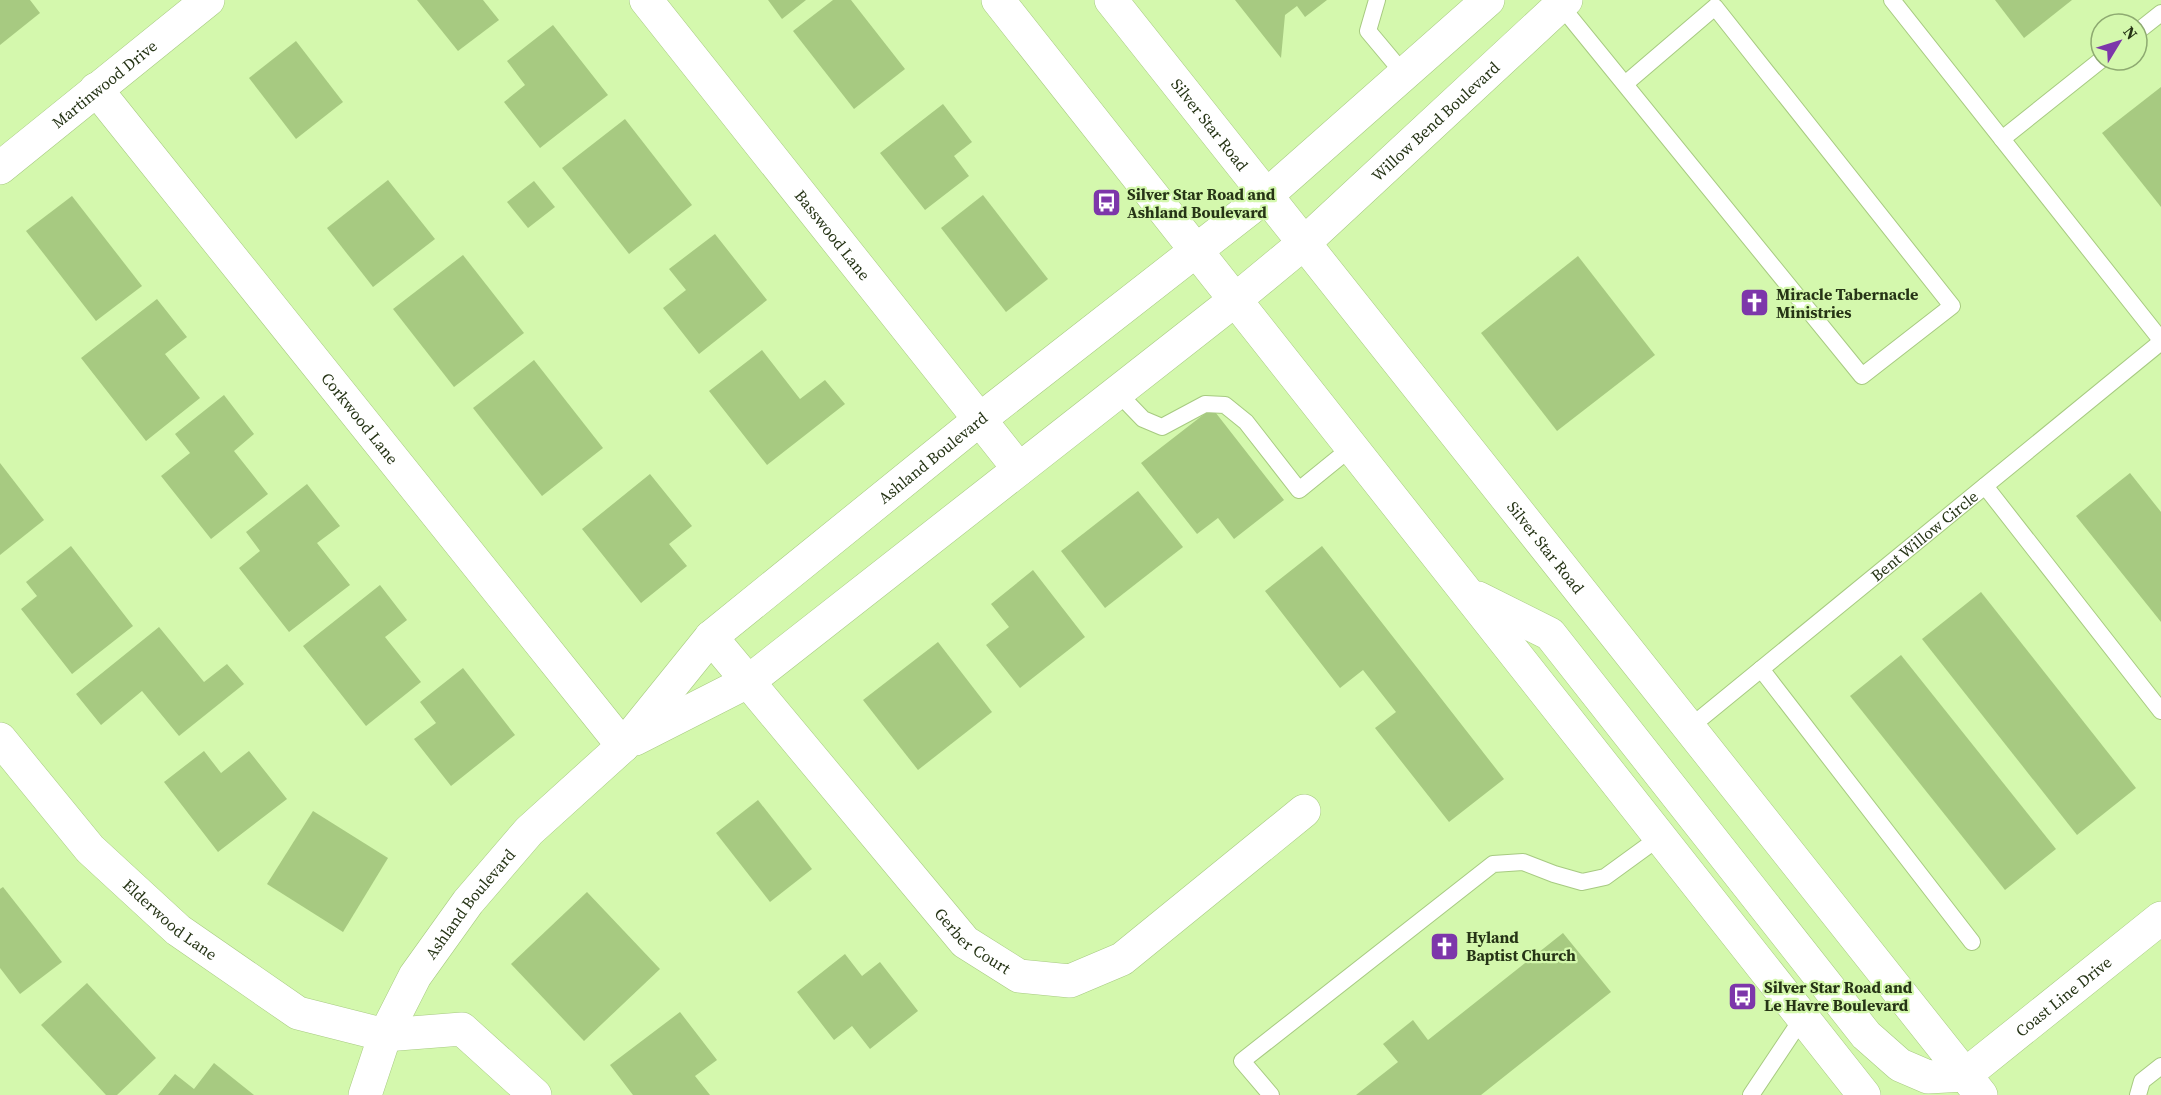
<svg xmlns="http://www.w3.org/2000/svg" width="2161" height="1095" font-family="'Source Serif 4',serif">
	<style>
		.building { fill: #a7ca81 }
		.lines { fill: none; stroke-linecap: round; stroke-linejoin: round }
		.lane-casing { stroke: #a7ca81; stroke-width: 18 }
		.street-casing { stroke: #a7ca81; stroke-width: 34 }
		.secondary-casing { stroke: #a7ca81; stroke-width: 34 }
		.lane { stroke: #fff; stroke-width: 16 }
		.street { stroke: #fff; stroke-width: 33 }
		.secondary { stroke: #fff; stroke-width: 33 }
		.labels { text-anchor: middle; stroke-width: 4.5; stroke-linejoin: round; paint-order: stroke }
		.street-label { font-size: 16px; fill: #263416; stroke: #d4f8ad }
		.poi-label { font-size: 16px; font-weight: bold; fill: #263416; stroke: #d4f8ad; text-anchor: start }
	</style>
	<rect width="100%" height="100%" fill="#d4f8ad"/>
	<g class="building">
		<path d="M0,0H30L40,13L0,45Z"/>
		<path d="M417,0H483L499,20L458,51Z"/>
		<path d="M768,0H806L782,19Z"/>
		<path d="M833,0H851L905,69L854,109L793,31Z"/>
		<path d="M1235,0H1327L1305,17L1297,6L1285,15L1281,58Z"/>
		<path d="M1995,0H2072L2024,38Z"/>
		<path d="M553,25L608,95L540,148L504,102L525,85L507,61Z"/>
		<path d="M296,41L343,102L296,139L249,78Z"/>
		<path d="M2161,87V207L2102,133Z"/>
		<path d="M943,104L972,142L954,156L969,176L925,210L880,153Z"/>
		<path d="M625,119L692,205L629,254L562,168Z"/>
		<path d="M388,180L435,239L373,287L327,228Z"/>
		<path d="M534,181L555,207L528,228L507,202Z"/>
		<path d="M983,195L1048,279L1006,312L941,228Z"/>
		<path d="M72,196L142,286L96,321L26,231Z"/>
		<path d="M715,234L767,300L699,354L663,308L686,290L669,269Z"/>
		<path d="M463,255L524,333L454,387L393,309Z"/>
		<path d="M1578,256L1655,355L1557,431L1481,333Z"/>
		<path d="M157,299L187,337L165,354L200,398L146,441L81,358Z"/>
		<path d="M762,350L800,399L825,380L845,404L767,465L709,391Z"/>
		<path d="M534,360L603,448L542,496L473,408Z"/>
		<path d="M224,395L254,434L234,451L268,494L211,539L161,476L190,453L175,434Z"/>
		<path d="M1212,408L1284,500L1234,539L1218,518L1197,534L1141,463Z"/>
		<path d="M0,463L44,520L0,555Z"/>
		<path d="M2130,473L2161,512V622L2076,516Z"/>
		<path d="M650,474L692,526L669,544L687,566L641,603L582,529Z"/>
		<path d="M307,484L340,526L317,543L350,585L289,632L239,568L260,551L246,532Z"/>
		<path d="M1138,491L1183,547L1105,608L1061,551Z"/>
		<path d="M71,546L133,626L72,674L21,609L37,596L26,582Z"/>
		<path d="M1322,546L1504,779L1449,822L1375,728L1396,712L1363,670L1340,688L1265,591Z"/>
		<path d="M1033,570L1085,637L1020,688L986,645L1009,627L991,604Z"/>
		<path d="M380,585L407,620L385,637L421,682L366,726L303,646Z"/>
		<path d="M1981,592L2136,788L2077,835L1922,639Z"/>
		<path d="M159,627L204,682L227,664L244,684L179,736L142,691L101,725L76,694Z"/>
		<path d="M938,642L992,712L918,770L863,700Z"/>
		<path d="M1901,655L2056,849L2005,890L1850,696Z"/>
		<path d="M463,668L515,735L451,786L414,739L436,723L420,702Z"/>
		<path d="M204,751L221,773L249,751L287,799L218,852L164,782Z"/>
		<path d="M758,800L812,869L770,902L716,833Z"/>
		<path d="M313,811L388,858L343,932L267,884Z"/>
		<path d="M3,887L62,962L20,994L0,968V889Z"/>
		<path d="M587,892L660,969L584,1041L511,964Z"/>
		<path d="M1563,933L1611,992L1481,1095H1356L1398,1062L1383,1044L1413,1020L1428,1040Z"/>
		<path d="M845,954L862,976L880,962L918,1011L870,1049L852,1026L834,1040L797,992Z"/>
		<path d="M87,983L156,1058L117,1095H106L41,1025Z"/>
		<path d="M680,1012L717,1060L695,1076L710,1095H633L610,1065Z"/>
		<path d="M214,1063L254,1095H158L175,1074L194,1089Z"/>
	</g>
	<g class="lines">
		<defs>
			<g id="lane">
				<path d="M1377,0L1368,31L1404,74"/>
				<path d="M1892,0L2161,340"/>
				<path d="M1557,1L1862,376L1952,306L1715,7L1625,84"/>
				<path d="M2137,32L2161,13"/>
				<path d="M2002,139L2101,60"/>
				<path d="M1117,392L1143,419L1162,427L1205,404L1225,405L1246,422L1299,490L1352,447"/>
				<path d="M1985,486L2161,711"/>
				<path d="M1761,669L1972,942"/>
				<path id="s1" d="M1689,728L2161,342"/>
				<path d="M1271,1095L1242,1061L1493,864L1523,862L1554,874L1582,882L1605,877L1660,837"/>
				<path d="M1751,1095L1803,1017"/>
				<path d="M2138,1095L2142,1081L2161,1066"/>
			</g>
			<g id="street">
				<path id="s2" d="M646,0L1019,469"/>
				<path id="s3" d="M96,89L623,746"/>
				<path id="s4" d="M0,168L208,0"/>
				<path id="s5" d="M711,637L965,942L1019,976L1070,981L1122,959L1304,811"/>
				<path id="s6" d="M0,739L90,849L178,930L298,1013L385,1035L462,1029L535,1095"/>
				<path id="s7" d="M635,739L749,681L1235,300L1304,243L1566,0"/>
				<path id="s8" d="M1965,1075L2161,918"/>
				<path id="s9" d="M365,1095L385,1035L415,976L468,902L529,831L623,746L711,637L979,420L1266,196L1488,0"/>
			</g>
			<g id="secondary">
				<path d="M998,0L1864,1095"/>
				<path id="s10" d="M1111,0L1981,1095"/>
				<path d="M1478,598L1550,634L1866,1035L1900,1065L1928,1077L1965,1075"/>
			</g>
		</defs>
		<use href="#lane" class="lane-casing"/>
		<use href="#street" class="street-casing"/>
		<use href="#secondary" class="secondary-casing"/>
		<use href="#lane" class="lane"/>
		<use href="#street" class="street"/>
		<use href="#secondary" class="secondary"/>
	</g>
	<defs>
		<symbol id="bus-square" viewBox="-11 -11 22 22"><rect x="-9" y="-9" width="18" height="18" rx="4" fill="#7d37aa" stroke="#d4f8ad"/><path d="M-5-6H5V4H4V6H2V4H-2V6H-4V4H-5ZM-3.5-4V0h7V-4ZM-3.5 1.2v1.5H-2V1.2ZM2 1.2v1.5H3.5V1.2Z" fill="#fff"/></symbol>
		<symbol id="church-square" viewBox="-11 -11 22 22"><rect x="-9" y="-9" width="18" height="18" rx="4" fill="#7d37aa" stroke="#d4f8ad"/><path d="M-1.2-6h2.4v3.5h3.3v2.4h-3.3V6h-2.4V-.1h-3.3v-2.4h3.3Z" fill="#fff"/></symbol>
	</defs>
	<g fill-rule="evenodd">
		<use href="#bus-square" x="1090" y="186" width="33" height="33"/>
		<use href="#church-square" x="1738" y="286" width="33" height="33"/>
		<use href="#church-square" x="1428" y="930" width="33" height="33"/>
		<use href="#bus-square" x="1726" y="980" width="33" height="33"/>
	</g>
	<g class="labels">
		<g class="street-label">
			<text dy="6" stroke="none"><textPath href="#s4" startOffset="134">Martinwood Drive</textPath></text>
			<text dy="6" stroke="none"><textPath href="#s7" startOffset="1014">Willow Bend Boulevard</textPath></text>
			<text dy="6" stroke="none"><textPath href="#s10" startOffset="159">Silver Star Road</textPath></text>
			<text dy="6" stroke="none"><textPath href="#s2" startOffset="300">Basswood Lane</textPath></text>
			<text dy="6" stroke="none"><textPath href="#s3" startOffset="422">Corkwood Lane</textPath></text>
			<text dy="6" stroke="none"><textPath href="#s9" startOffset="866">Ashland Boulevard</textPath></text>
			<text dy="6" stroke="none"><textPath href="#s1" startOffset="304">Bent Willow Circle</textPath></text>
			<text dy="6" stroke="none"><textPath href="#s10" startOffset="699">Silver Star Road</textPath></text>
			<text dy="6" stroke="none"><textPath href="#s9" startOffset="220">Ashland Boulevard</textPath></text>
			<text dy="6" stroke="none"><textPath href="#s6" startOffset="249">Elderwood Lane</textPath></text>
			<text dy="6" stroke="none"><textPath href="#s5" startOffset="402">Gerber Court</textPath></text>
			<text dy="6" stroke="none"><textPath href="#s8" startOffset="126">Coast Line Drive</textPath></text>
		</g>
		<g class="poi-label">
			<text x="1127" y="200">Silver Star Road and<tspan x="1127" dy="18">Ashland Boulevard</tspan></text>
			<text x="1776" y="300">Miracle Tabernacle<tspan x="1776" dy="18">Ministries</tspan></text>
			<text x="1466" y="943">Hyland<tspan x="1466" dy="18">Baptist Church</tspan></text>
			<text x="1764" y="993">Silver Star Road and<tspan x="1764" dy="18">Le Havre Boulevard</tspan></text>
		</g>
	</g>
	<g transform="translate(2119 42) rotate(52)"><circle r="28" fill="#d4f8ad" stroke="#8eaa71" stroke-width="1.5"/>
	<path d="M0-4.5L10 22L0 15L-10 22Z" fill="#7d37aa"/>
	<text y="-9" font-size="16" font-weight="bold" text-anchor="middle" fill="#263416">N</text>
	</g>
</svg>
